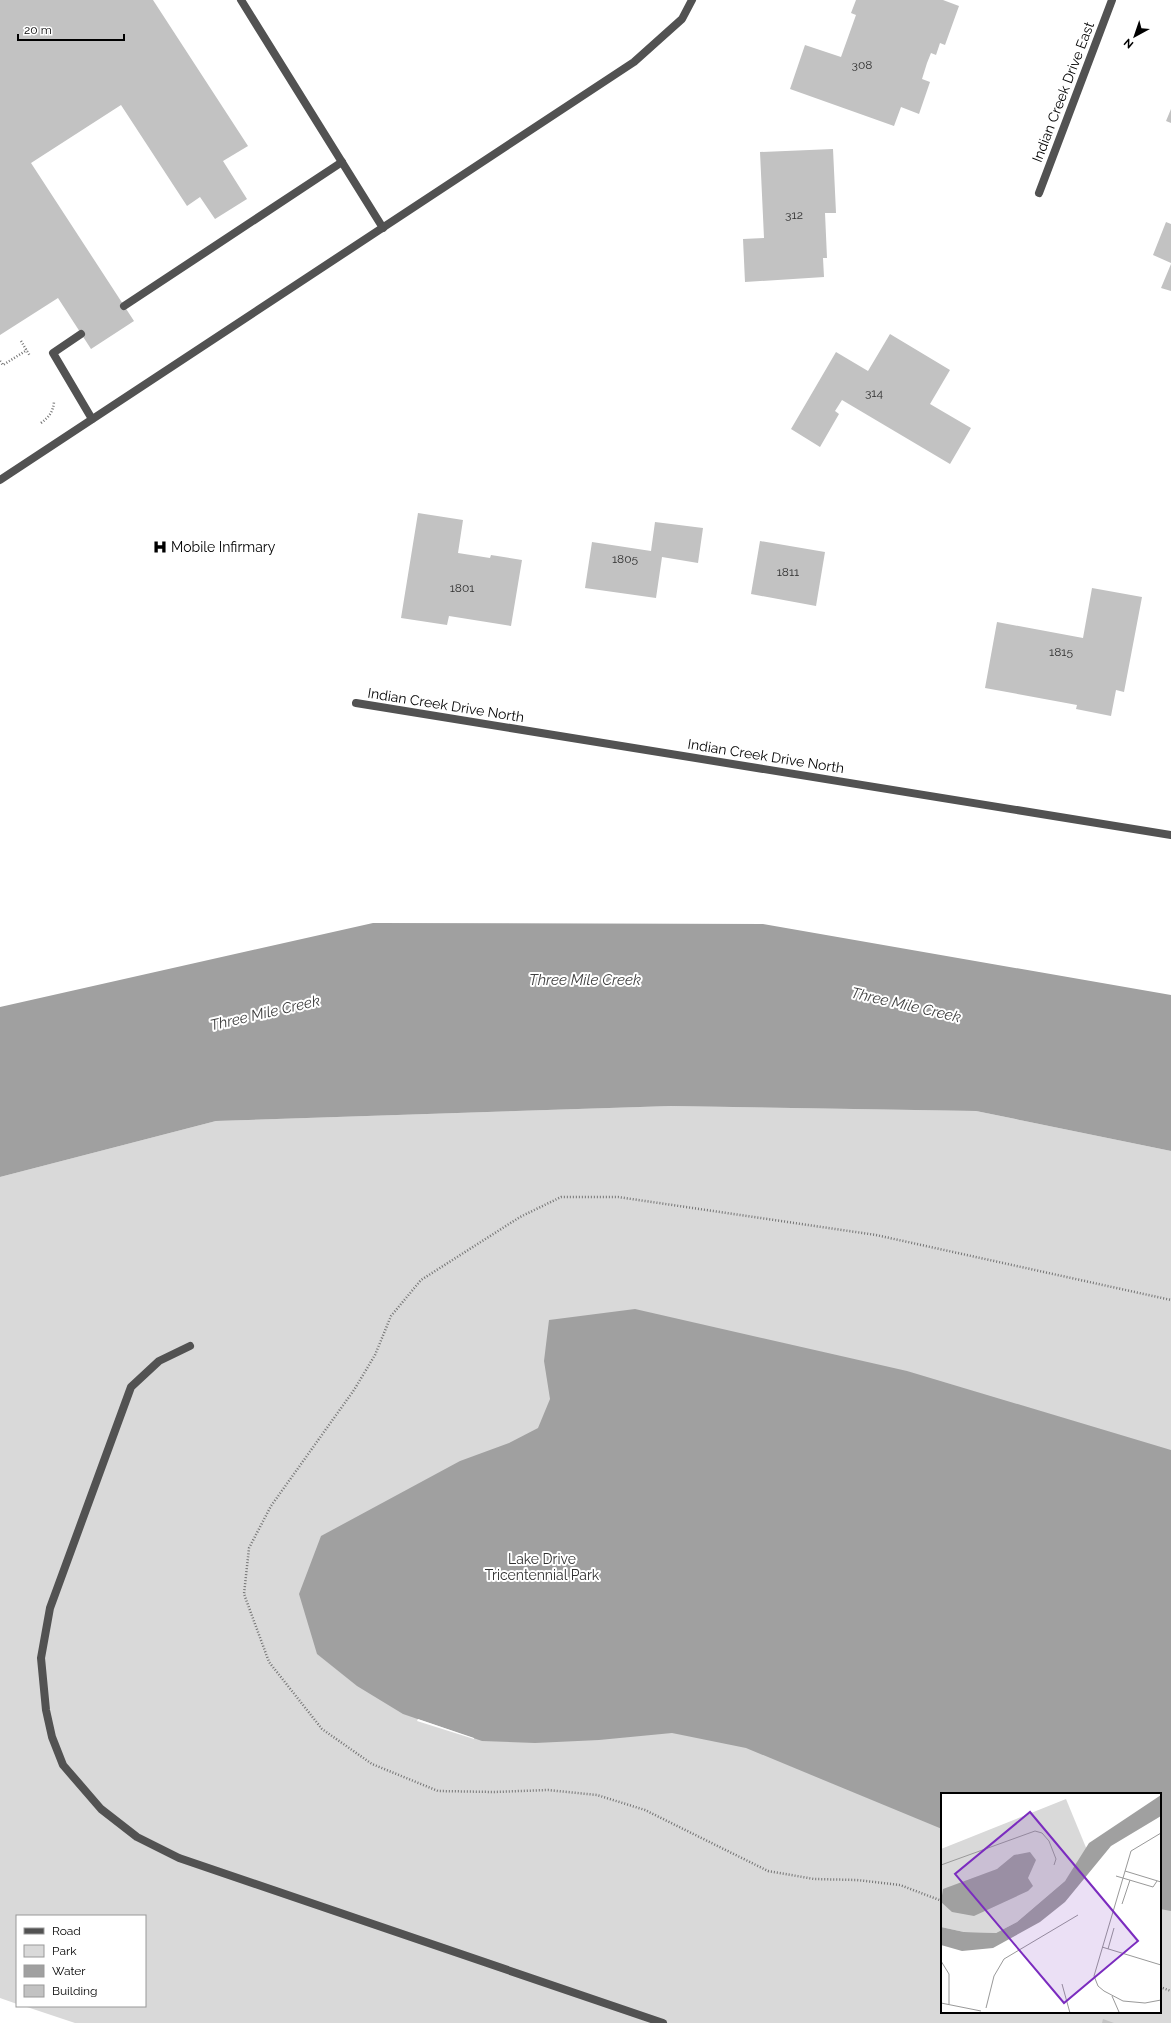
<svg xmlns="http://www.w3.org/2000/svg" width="1171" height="2023" font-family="Raleway,sans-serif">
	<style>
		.green { fill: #d9d9d9; fill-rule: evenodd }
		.water { fill: #a0a0a0 }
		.pier { fill: #fff }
		.building { fill: #c2c2c2 }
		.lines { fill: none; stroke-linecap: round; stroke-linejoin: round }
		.path { stroke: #747474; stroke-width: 2.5; stroke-dasharray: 1 2; stroke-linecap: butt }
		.lane { stroke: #525252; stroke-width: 8 }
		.street { stroke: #525252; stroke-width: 8 }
		.labels { text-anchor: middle; stroke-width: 4; stroke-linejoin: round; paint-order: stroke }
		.number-label { font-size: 12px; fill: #303030 }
		.street-label { font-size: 14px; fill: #000; stroke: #fff }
		.poi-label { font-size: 14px; fill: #000; stroke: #fff; text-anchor: start }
		.park-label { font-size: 14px; fill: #303030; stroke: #fff }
		.water-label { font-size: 15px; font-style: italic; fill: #414141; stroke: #fff }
		.inset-road { fill: none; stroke: #999; stroke-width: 1 }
		.view { fill: #7b2cbf; fill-opacity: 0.15; stroke: #7b2cbf; stroke-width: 2 }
		.inset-edge { fill: none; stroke: #000; stroke-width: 2 }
	</style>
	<rect width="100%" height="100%" fill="#fff"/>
	<path class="green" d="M671,1106L976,1111L1171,1151V2023H75L24,2006H145V1916H17V2004L0,1998V1177L216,1121ZM942,1794H1160V2012H942Z"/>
	<g class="water">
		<path d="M373,923L763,924L1171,995V1151L976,1111L671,1106L216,1121L0,1177V1007Z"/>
		<path d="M635,1309L907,1371L1171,1450V1911L1160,1909V1794H942V1829L746,1748L672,1733L599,1740L535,1743L482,1741L403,1714L357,1686L317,1654L299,1594L321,1536L460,1461L509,1443L538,1428L550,1399L544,1361L549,1320Z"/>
	</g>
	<path class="pier" d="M418,1719L474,1738V1739L417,1721Z"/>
	<g class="building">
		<path d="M0,0H153L248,146L223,161L247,199L215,219L200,197L187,206L121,105L31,163L134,321L91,349L58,298L0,335Z"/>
		<path d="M856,0H943L959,6L945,45L940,43L936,55L931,53L927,63L922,79L930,82L919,114L901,107L894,126L790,89L805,45L841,57L856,15L851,13Z"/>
		<path d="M1171,109V123L1166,121Z"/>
		<path d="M833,149L836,213H825L827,258H823L824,277L745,282L743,239L764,238L760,152Z"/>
		<path d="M1166,222L1171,224V263L1153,255Z"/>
		<path d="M1171,264V291L1161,288Z"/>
		<path d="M890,334L950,370L930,404L971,428L950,464L842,400L835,411L839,414L820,447L791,429L836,352L868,371Z"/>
		<path d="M418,513L463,520L458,553L490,558L491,555L522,560L511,626L449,616L447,625L401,618Z"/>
		<path d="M655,522L703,528L698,563L662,557L656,598L585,588L592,542L651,551Z"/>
		<path d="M760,541L825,552L816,606L751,594Z"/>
		<path d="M1092,588L1142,597L1124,692L1116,690L1111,716L1076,709L1077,705L985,688L997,622L1083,638Z"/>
		<path d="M1103,2019L1114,2023H1102Z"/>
	</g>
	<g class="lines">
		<g class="path">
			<path d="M21,341L30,356"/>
			<path d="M0,361L3,365L27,350"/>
			<path d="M41,423C49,417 53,412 54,402"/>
			<path d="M942,1901L900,1885L857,1880L814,1879L768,1871L645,1810L597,1795L548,1790L494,1792L438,1791L372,1764L322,1729L269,1662L244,1594L249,1548L271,1506L354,1390L375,1355L391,1316L421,1280L520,1217L561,1197H618L876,1235L1171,1300"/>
			<path d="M1160,1987L1171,1991"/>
		</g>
		<g class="lane">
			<path d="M241,0L383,228"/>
			<path d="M124,306L342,162"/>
			<path d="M81,334L53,353L92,419"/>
			<path d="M0,480L634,62L682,19L692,0"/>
			<path d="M190,1346L159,1361L131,1387L50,1608L41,1658L46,1710L52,1737L63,1765L101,1809L137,1837L179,1858L663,2023"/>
		</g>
		<g class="street">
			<path d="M1039,193L1112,0"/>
			<path d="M356,703L1171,835"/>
		</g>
	</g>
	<defs>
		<symbol id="hospital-bare" viewBox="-9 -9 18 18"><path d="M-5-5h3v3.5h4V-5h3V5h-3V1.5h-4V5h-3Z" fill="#000" stroke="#fff" stroke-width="2.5" paint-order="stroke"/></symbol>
	</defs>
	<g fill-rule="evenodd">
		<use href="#hospital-bare" x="150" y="537" width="20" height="20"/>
	</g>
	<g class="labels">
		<g class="number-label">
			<text x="862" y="69">308</text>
			<text x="794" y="219">312</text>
			<text x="874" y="397">314</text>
			<text x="625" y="563">1805</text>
			<text x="788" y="576">1811</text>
			<text x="462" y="592">1801</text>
			<text x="1061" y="656">1815</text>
		</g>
		<g class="street-label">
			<text transform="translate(1063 92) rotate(-69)" y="5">Indian Creek Drive East</text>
			<text transform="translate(446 705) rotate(9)" y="5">Indian Creek Drive North</text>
			<text transform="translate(766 756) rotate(9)" y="5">Indian Creek Drive North</text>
		</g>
		<g class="poi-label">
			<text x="171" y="552">Mobile Infirmary</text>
		</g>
		<g class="park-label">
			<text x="542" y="1564">Lake Drive<tspan x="542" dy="16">Tricentennial Park</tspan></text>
		</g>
		<g class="water-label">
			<text x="585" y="985">Three Mile Creek</text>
			<text transform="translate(906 1005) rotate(13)" y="5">Three Mile Creek</text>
			<text transform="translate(265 1013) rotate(-13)" y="5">Three Mile Creek</text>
		</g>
	</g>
	<g transform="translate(941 1793)">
		<rect width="220" height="220" fill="#fff"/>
		<path d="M125,6L146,57L124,88L76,129L55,140L23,139L0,134V56Z" fill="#d9d9d9"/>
		<path d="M220,2V23L170,53L124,109L99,129L52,155L21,158L0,152V134L23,139L55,140L76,129L124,88L148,50ZM89,59L95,67L87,85L92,93L87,98L33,123L11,119L0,109L2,96L56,76L73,62Z" fill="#a0a0a0"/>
		<path class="inset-road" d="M220,40L190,58L153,183L157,193L163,198L182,208L204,210L220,207M0,72L94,38L101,40L108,48L115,66L113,72M184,78L220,89M175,83L212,94L216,88M181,111L189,87M161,154L220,172M167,156L173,135M0,168L8,181V211M121,191L129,220M171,203L178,219M0,210L40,218M45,215L53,183L63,166L137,122"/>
		<path class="view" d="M89,19L197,148L123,210L14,81Z"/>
		<rect width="220" height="220" class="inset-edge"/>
	</g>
	<rect x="16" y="1915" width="130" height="92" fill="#ffffff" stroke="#999999"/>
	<rect x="24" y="1928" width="20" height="6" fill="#525252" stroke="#999999"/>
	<text x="52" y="1935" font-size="12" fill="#000000">Road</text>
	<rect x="24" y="1945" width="20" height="12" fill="#d9d9d9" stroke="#999999"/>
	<text x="52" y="1955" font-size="12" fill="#000000">Park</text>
	<rect x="24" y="1965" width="20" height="12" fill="#a0a0a0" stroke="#999999"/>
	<text x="52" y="1975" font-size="12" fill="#000000">Water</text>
	<rect x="24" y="1985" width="20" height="12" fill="#c2c2c2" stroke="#999999"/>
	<text x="52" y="1995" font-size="12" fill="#000000">Building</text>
	<g transform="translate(1135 36) rotate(220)" stroke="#ffffff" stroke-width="3" paint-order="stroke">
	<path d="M0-3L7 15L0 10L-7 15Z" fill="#000000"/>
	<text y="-6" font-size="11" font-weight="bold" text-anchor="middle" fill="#000000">N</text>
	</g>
	<path d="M18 34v6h106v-6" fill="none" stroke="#000000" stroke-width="2"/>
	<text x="24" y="34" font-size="12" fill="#000000" stroke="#ffffff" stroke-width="3" paint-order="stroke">20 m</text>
</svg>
